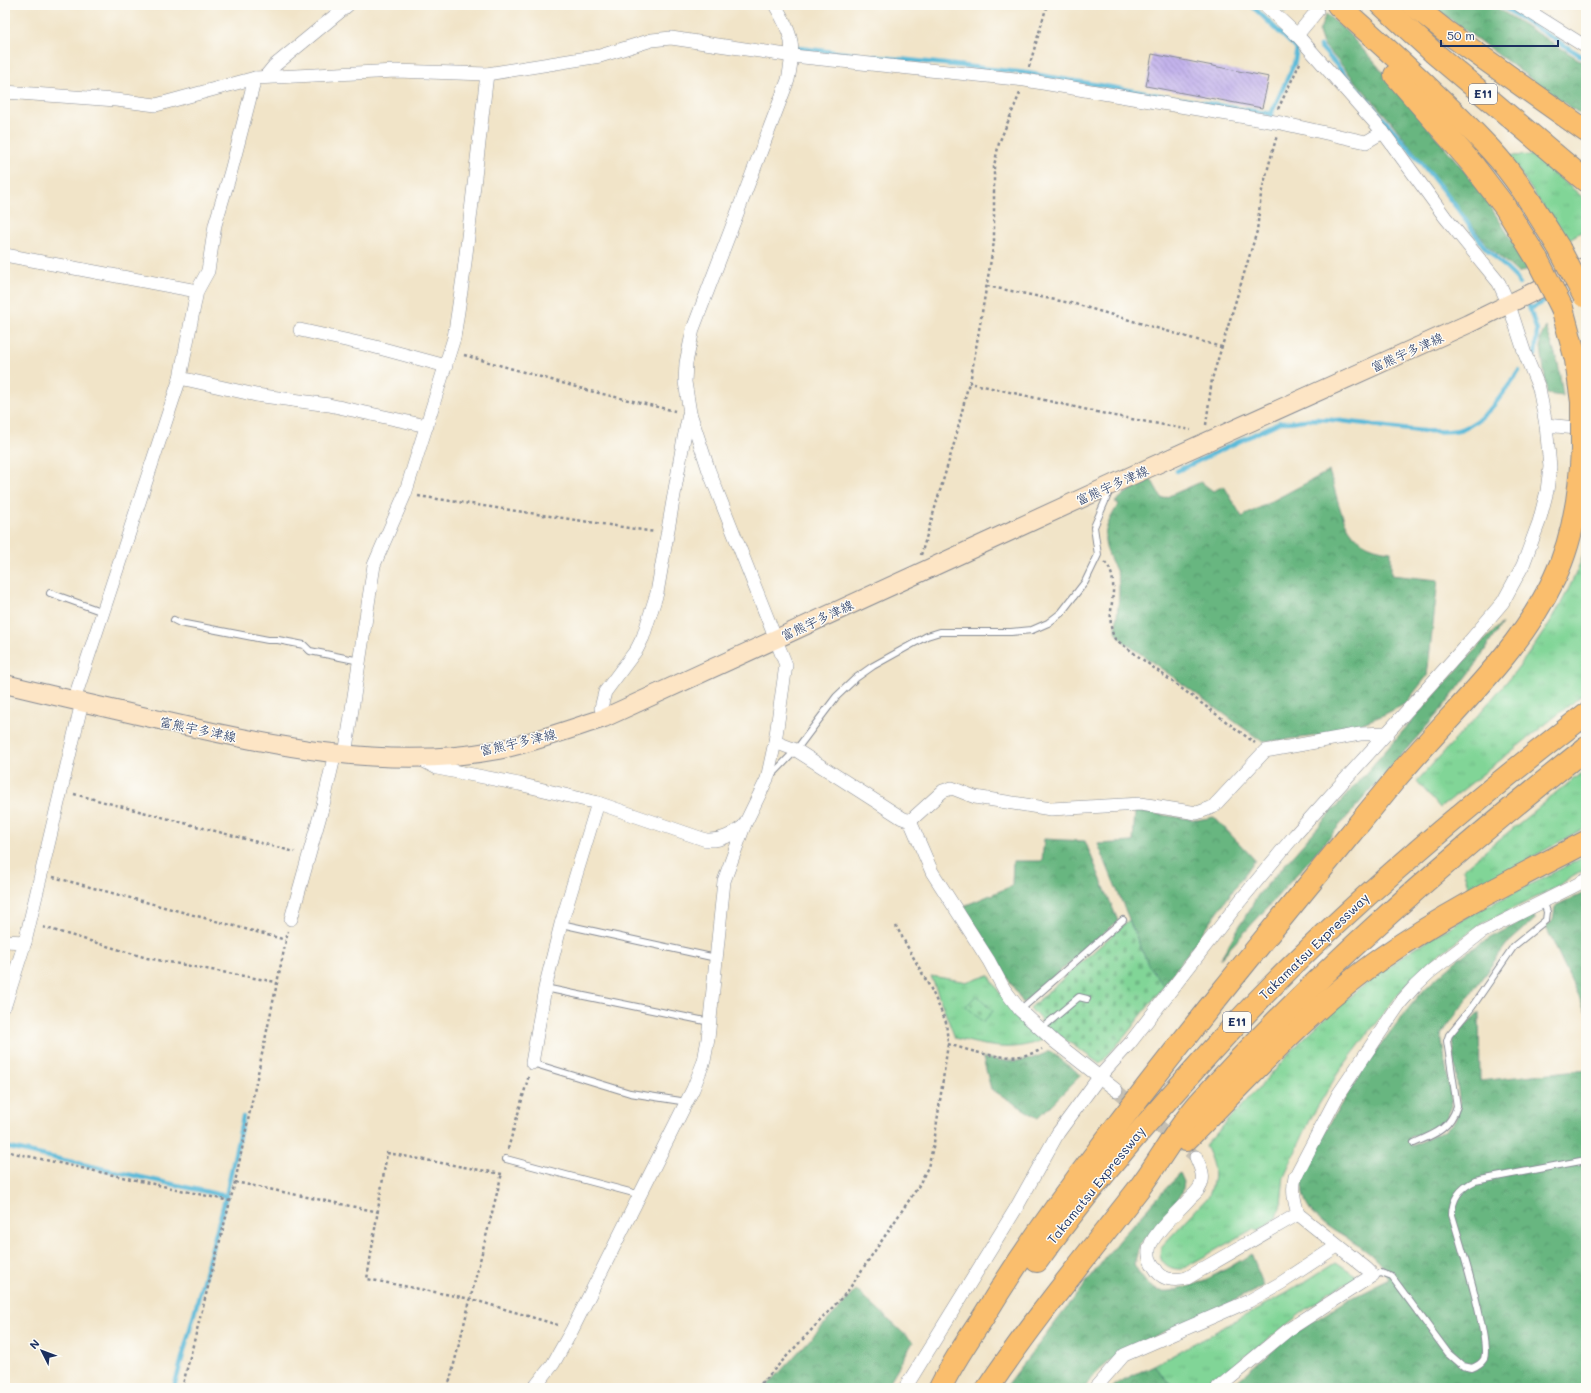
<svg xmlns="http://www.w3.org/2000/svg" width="1591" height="1393" font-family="Mali,'Klee One',sans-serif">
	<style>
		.grass { fill: url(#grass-tufts); stroke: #4e827a }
		.forest { fill: url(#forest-crowns); stroke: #42726f }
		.cemetery { fill: url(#cemetery-stones); stroke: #4e827a }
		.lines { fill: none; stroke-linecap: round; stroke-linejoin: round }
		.stream { stroke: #5ab9d8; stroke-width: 4.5 }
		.building { fill: url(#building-back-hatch) }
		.street-tunnel { stroke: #c6c0b3; stroke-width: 13; stroke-dasharray: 13 6; stroke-linecap: butt }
		.lane-casing { stroke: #868a93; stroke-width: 8 }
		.street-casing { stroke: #868a93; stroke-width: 14 }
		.secondary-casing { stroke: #868a93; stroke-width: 20 }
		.highway-casing { stroke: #868a93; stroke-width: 24 }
		.path { stroke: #868a93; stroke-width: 2.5; stroke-dasharray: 3 3; stroke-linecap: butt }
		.lane { stroke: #fff; stroke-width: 6 }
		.street { stroke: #fff; stroke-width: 13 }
		.secondary { stroke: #fde5c5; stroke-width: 18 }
		.highway { stroke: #fabe6d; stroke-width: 22 }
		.highway-bridge-casing { stroke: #868a93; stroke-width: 24; stroke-linecap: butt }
		.highway-bridge { stroke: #fabe6d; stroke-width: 22 }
		.labels { text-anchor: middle; stroke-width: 3; stroke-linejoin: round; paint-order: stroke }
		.shield { fill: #fdfcf7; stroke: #5f6c8c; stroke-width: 1 }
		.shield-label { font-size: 12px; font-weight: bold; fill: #1b2f5e }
		.street-label { font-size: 13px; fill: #1b2f5e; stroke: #fdfcf7 }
	</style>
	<defs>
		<pattern id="grass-tufts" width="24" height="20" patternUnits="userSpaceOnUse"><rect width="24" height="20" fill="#81d597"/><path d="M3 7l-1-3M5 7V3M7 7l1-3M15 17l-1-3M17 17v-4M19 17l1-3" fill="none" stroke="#6fb785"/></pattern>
		<pattern id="forest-crowns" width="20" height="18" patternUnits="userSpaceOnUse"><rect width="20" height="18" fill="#68b680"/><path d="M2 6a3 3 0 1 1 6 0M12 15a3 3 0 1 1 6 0" fill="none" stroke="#55946c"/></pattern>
		<pattern id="cemetery-stones" width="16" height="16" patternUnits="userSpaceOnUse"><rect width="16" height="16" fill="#81d597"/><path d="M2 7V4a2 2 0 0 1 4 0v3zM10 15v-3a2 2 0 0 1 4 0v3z" fill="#6fb785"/></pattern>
		<pattern id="building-back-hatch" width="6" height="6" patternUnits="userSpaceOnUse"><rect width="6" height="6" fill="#c3b3eb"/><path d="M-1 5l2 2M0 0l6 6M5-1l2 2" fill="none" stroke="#9e92c2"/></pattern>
	</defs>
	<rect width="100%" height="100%" fill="#fdfcf7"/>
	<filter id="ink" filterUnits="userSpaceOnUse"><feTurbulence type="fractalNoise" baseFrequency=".025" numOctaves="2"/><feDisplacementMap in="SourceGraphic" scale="8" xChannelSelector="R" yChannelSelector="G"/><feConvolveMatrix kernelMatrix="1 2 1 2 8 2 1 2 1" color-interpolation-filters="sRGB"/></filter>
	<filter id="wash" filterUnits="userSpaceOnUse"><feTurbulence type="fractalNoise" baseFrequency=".012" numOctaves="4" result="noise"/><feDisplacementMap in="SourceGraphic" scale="16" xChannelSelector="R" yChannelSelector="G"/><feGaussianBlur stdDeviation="0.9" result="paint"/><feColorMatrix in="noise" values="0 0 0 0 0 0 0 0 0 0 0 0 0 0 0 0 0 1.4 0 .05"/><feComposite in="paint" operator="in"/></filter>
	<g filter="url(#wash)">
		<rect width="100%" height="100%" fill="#f1e4c8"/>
		<g class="grass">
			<path d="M1533,155L1586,200V229L1566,241L1509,156Z"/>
			<path d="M1586,547V692L1440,808L1417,781C1482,710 1555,640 1586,547Z"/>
			<path d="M1586,769V827L1470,892L1463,869Z"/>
			<path d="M1586,856V869L1547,892L1479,925L1426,964L1398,994L1338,1073L1312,1116L1284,1176L1281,1204L1277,1218L1257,1231L1253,1229L1182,1269C1169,1270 1157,1262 1161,1247L1208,1197C1217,1176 1215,1166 1205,1146L1300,1042L1340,1004L1411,950L1470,915Z"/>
			<path d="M989,975C1006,1005 1015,1018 1042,1040C1012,1053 986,1046 955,1038L931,976L968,982Z"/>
			<path d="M1336,1262L1360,1278L1330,1291L1205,1388H1173L1154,1365L1287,1293Z"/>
		</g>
		<g class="forest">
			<path d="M1431,5H1492L1586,64V118L1550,93Z"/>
			<path d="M1326,14L1347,32L1376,64L1477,186L1530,268L1518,273L1487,245L1392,123L1323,44L1319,32Z"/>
			<path d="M1546,327L1558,363L1563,396L1547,394L1540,339Z"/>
			<path d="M1329,471C1342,510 1342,547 1391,551V575L1438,580L1427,676L1405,704L1381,716L1334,734L1263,742L1123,641L1116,631C1116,616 1120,600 1119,585C1119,572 1112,564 1108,553C1100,535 1109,519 1119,504L1115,502L1126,493L1151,479L1162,499L1201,482L1213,491L1224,486L1242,517Z"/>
			<path d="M1502,623L1475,666L1441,710L1275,899L1220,959L1258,895L1472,653Z"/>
			<path d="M1135,811L1197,820L1214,817L1255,860L1164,986L1148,965L1098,844L1133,842Z"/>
			<path d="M1044,839L1085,841L1118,921L1023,1003L964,906L1012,886L1013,861H1042Z"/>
			<path d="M1586,892V1012L1546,927L1553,920L1555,907Z"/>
			<path d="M1534,915V920L1506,945L1441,1035L1452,1106L1446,1119L1438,1126L1409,1138L1412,1146L1444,1131L1455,1121L1460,1107L1452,1039L1479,1013L1480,1081L1586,1069V1388H1229L1289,1337L1349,1299L1389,1279C1386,1274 1383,1268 1379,1263C1358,1237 1312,1230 1303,1194C1294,1161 1403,1008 1431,983C1445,971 1460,956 1475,947C1494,935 1515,925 1534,915Z"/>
			<path d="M1050,1051L1081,1075L1038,1118L991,1089L983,1058C1012,1062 1024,1064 1050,1051Z"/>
			<path d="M1180,1173L1184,1182L1182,1193L1170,1213L1140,1244L1134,1264C1139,1273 1144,1282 1153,1288C1173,1302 1233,1266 1251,1254L1264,1286C1240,1298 1216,1310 1192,1320C1152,1338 1110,1351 1084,1388H1005L1119,1240Z"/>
			<path d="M856,1290L913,1342L886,1388H765Z"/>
			<path d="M1154,1365L1173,1388H1112L1119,1382Z"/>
		</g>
		<g class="cemetery">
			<path d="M1129,920L1148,965L1164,986L1125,1036L1100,1064L1046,1026L1030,1008Z"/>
			<path d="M977,995L993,1011L983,1022L966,1006Z"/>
		</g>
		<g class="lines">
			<g class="stream">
				<path d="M1251,5L1297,49L1294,64L1271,114"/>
				<path d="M1280,5L1285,10"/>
				<path d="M1500,5L1586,59"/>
				<path d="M1320,46L1419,160L1457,208L1483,245L1517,279L1519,284"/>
				<path d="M798,48L1027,73L1271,114V117"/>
				<path d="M1529,306L1537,331L1535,355"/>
				<path d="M1530,309L1551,298"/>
				<path d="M1177,471L1280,422C1292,423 1304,419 1316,419C1352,420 1389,429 1425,431C1437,431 1450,433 1462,429C1488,419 1503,393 1519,371"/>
				<path d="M5,1147L226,1196"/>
				<path d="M174,1388L226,1196L243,1117"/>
			</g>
		</g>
		<g id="blocks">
			<path class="building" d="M1152,54L1269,77L1262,108L1146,86Z"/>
		</g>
	</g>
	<g filter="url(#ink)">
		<use href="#blocks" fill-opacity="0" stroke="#868a93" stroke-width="1"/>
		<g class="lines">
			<path class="street-tunnel" d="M1116,1090L1196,1157"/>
			<defs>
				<g id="lane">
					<path d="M50,593L103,612"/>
					<path d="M174,620L180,623L268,640H278L304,645L310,651L360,661"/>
					<path d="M770,777L796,750L836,697L856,678L873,666L927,636L940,632H1011L1032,630L1048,623L1061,613L1085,582L1098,555L1094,527L1110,490"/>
					<path d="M561,924L716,958"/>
					<path d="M545,988L710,1022"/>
					<path d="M1020,1010L1123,920"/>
					<path d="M1041,1029L1079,997L1087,999"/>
					<path d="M532,1063L630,1093L687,1102"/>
					<path d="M1414,1143C1435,1134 1450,1129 1457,1106L1447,1041L1449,1035L1472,1007L1514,946L1546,920L1547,912L1544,903"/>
					<path d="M506,1159L641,1195"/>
					<path d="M1373,1275L1381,1273L1392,1277L1448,1353L1463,1366L1472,1368C1477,1366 1481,1364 1484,1359C1491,1340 1459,1239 1452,1215C1452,1198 1460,1188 1475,1181L1586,1160"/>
				</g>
				<g id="street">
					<path d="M1519,5L1586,47"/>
					<path d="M1297,35L1317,11"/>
					<path d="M265,77L274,66L348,5"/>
					<path d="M5,92L116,100L156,105L255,78L396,71L487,74L600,56L652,40L671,38L793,56L1025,80L1281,123L1366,142L1383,132"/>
					<path d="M5,255L197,291"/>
					<path d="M300,330L372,346L446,366"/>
					<path d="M180,378L256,395L329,405L427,426"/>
					<path d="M1546,425L1586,429"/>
					<path d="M75,701L77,691L180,378L197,291L208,271L215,225L231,171L255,78"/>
					<path d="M604,718L601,708L605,692L637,649L643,637L657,593L683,443L689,414"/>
					<path d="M775,742L796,750L902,818L910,821L932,872L989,961L1004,989L1020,1010L1055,1042L1116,1090"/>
					<path d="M345,755L374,565L405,494L454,338L464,271L487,74"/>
					<path d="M418,758L437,768L519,784L598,803L706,840C722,841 731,835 744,826"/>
					<path d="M910,821L943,791L952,788L975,797L1051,809L1141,804L1197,813L1213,807L1265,751L1360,734L1388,733"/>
					<path d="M291,919L323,805L335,753"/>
					<path d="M5,941L25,942"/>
					<path d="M5,1005L25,942L82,702"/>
					<path d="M532,1063L545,988L561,924L598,803"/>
					<path d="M1196,1157C1199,1165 1204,1172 1202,1181C1201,1188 1195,1194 1190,1198C1180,1210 1149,1236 1149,1251C1148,1258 1151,1263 1155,1268C1162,1281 1174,1281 1187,1278L1298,1214"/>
					<path d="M534,1388L553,1364L572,1330L693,1089L704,1061L708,1039L724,881L744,826L767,779L775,742L786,665L709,471L690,413L685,382L686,363L693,329L788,80C795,46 793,35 775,5"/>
					<path d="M905,1388L1015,1210L1058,1133L1100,1076L1130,1043L1240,901L1295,835L1469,642L1503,602L1523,565L1539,522L1547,491L1550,467L1546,425L1539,388L1525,354L1509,305L1499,283L1445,217L1383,132L1297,35L1265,5"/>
					<path d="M1095,1388L1124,1355L1249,1301L1281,1283L1337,1246"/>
					<path d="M1218,1388L1288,1330L1373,1275L1367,1269L1298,1214C1294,1200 1292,1191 1295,1177L1338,1095L1400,1003L1415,986L1431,971L1482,932L1586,880"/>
				</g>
				<path id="secondary" d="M5,684C58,697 111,709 164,721C271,746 389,771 498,750C535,742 570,729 604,718L1113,484L1468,324L1586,266"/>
				<g id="highway">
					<path d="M1338,5C1390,52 1443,99 1491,150C1518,179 1538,214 1559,248"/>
					<path d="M1382,5L1433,52L1586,181"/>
					<path d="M1413,5L1448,33L1586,131"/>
					<path d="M1395,75L1473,165L1505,207L1537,259"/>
					<path d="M1562,308L1576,360L1582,402"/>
					<path d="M1186,1140C1249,1077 1310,1008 1383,957C1447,912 1517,878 1586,842"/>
					<path d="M1037,1261C1085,1194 1138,1132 1193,1071C1235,1024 1277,979 1323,936C1407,857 1495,784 1586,714"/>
					<path d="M940,1388C952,1364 967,1341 982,1319C1018,1260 1058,1203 1100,1148C1194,1023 1294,903 1393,782C1447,716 1517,657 1554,579C1573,540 1580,493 1582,450"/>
					<path d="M988,1388C1035,1318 1089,1253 1140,1187C1161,1159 1178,1126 1202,1100C1319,970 1449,857 1586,748"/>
				</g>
			</defs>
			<use href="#lane" class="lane-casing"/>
			<use href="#street" class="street-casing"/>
			<use href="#secondary" class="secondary-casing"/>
			<use href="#highway" class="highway-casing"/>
			<g class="path">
				<path d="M1029,67L1047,5"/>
				<path d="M1020,93L999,143L994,166V242L970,383L1110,415L1191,430"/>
				<path d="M1278,109L1301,61"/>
				<path d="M987,286L1075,304L1221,347"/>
				<path d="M464,355L590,391L675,411"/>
				<path d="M1206,425L1212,379L1257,231L1261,194L1277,135"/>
				<path d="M418,496L655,532"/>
				<path d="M921,555L956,437L968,386L970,383"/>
				<path d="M1105,562C1124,585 1102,615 1115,639L1255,743"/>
				<path d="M74,794L295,852"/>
				<path d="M53,877L286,940"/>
				<path d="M43,927L147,958L276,982"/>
				<path d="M948,1044C978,1053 1013,1065 1042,1049"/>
				<path d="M508,1149L529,1075"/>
				<path d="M5,1151L230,1201"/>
				<path d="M502,1174L387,1153L367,1279L471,1299L558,1325"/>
				<path d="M235,1182L379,1212"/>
				<path d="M182,1388L235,1182L288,931"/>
				<path d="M448,1388L502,1173"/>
				<path d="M757,1388L847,1292L918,1187L928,1167L934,1143L948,1044L946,1022L932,991L896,926"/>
			</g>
			<use href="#lane" class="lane"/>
			<use href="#street" class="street"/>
			<use href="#secondary" class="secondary"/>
			<use href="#highway" class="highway"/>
			<defs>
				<g id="highway-bridge">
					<path d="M1559,248L1584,296"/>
					<path d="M1537,259L1562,308"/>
					<path d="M1582,402V450"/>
				</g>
			</defs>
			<use href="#highway-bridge" class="highway-bridge-casing"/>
			<use href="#highway-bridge" class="highway-bridge"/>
		</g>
	</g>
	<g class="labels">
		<g class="shield">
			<rect x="1469" y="84" width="28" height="20" rx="3"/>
			<rect x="1223" y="1012" width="28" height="20" rx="3"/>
		</g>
		<g class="shield-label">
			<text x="1483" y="98">E11</text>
			<text x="1237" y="1026">E11</text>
		</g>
		<g class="street-label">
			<text transform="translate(1407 352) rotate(-24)" y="5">富熊宇多津線</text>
			<text transform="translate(1112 485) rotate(-24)" y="5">富熊宇多津線</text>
			<text transform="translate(817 620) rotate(-25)" y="5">富熊宇多津線</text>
			<text transform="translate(198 729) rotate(12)" y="5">富熊宇多津線</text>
			<text transform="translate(518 742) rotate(-13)" y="5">富熊宇多津線</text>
			<text transform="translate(1314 946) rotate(-44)" y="5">Takamatsu Expressway</text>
			<text transform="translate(1096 1185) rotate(-51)" y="5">Takamatsu Expressway</text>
		</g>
	</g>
	<rect width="1591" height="1393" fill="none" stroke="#fdfcf7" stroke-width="20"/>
	<g transform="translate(42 1351) rotate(312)" stroke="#fdfcf7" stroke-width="3" paint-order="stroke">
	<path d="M0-3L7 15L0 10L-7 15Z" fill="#1b2f5e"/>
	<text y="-6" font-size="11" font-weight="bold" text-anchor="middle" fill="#1b2f5e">N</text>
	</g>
	<path d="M1441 40v6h117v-6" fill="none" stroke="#1b2f5e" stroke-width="2"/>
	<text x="1447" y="40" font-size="12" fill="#1b2f5e" stroke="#fdfcf7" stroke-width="3" paint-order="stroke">50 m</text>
</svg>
